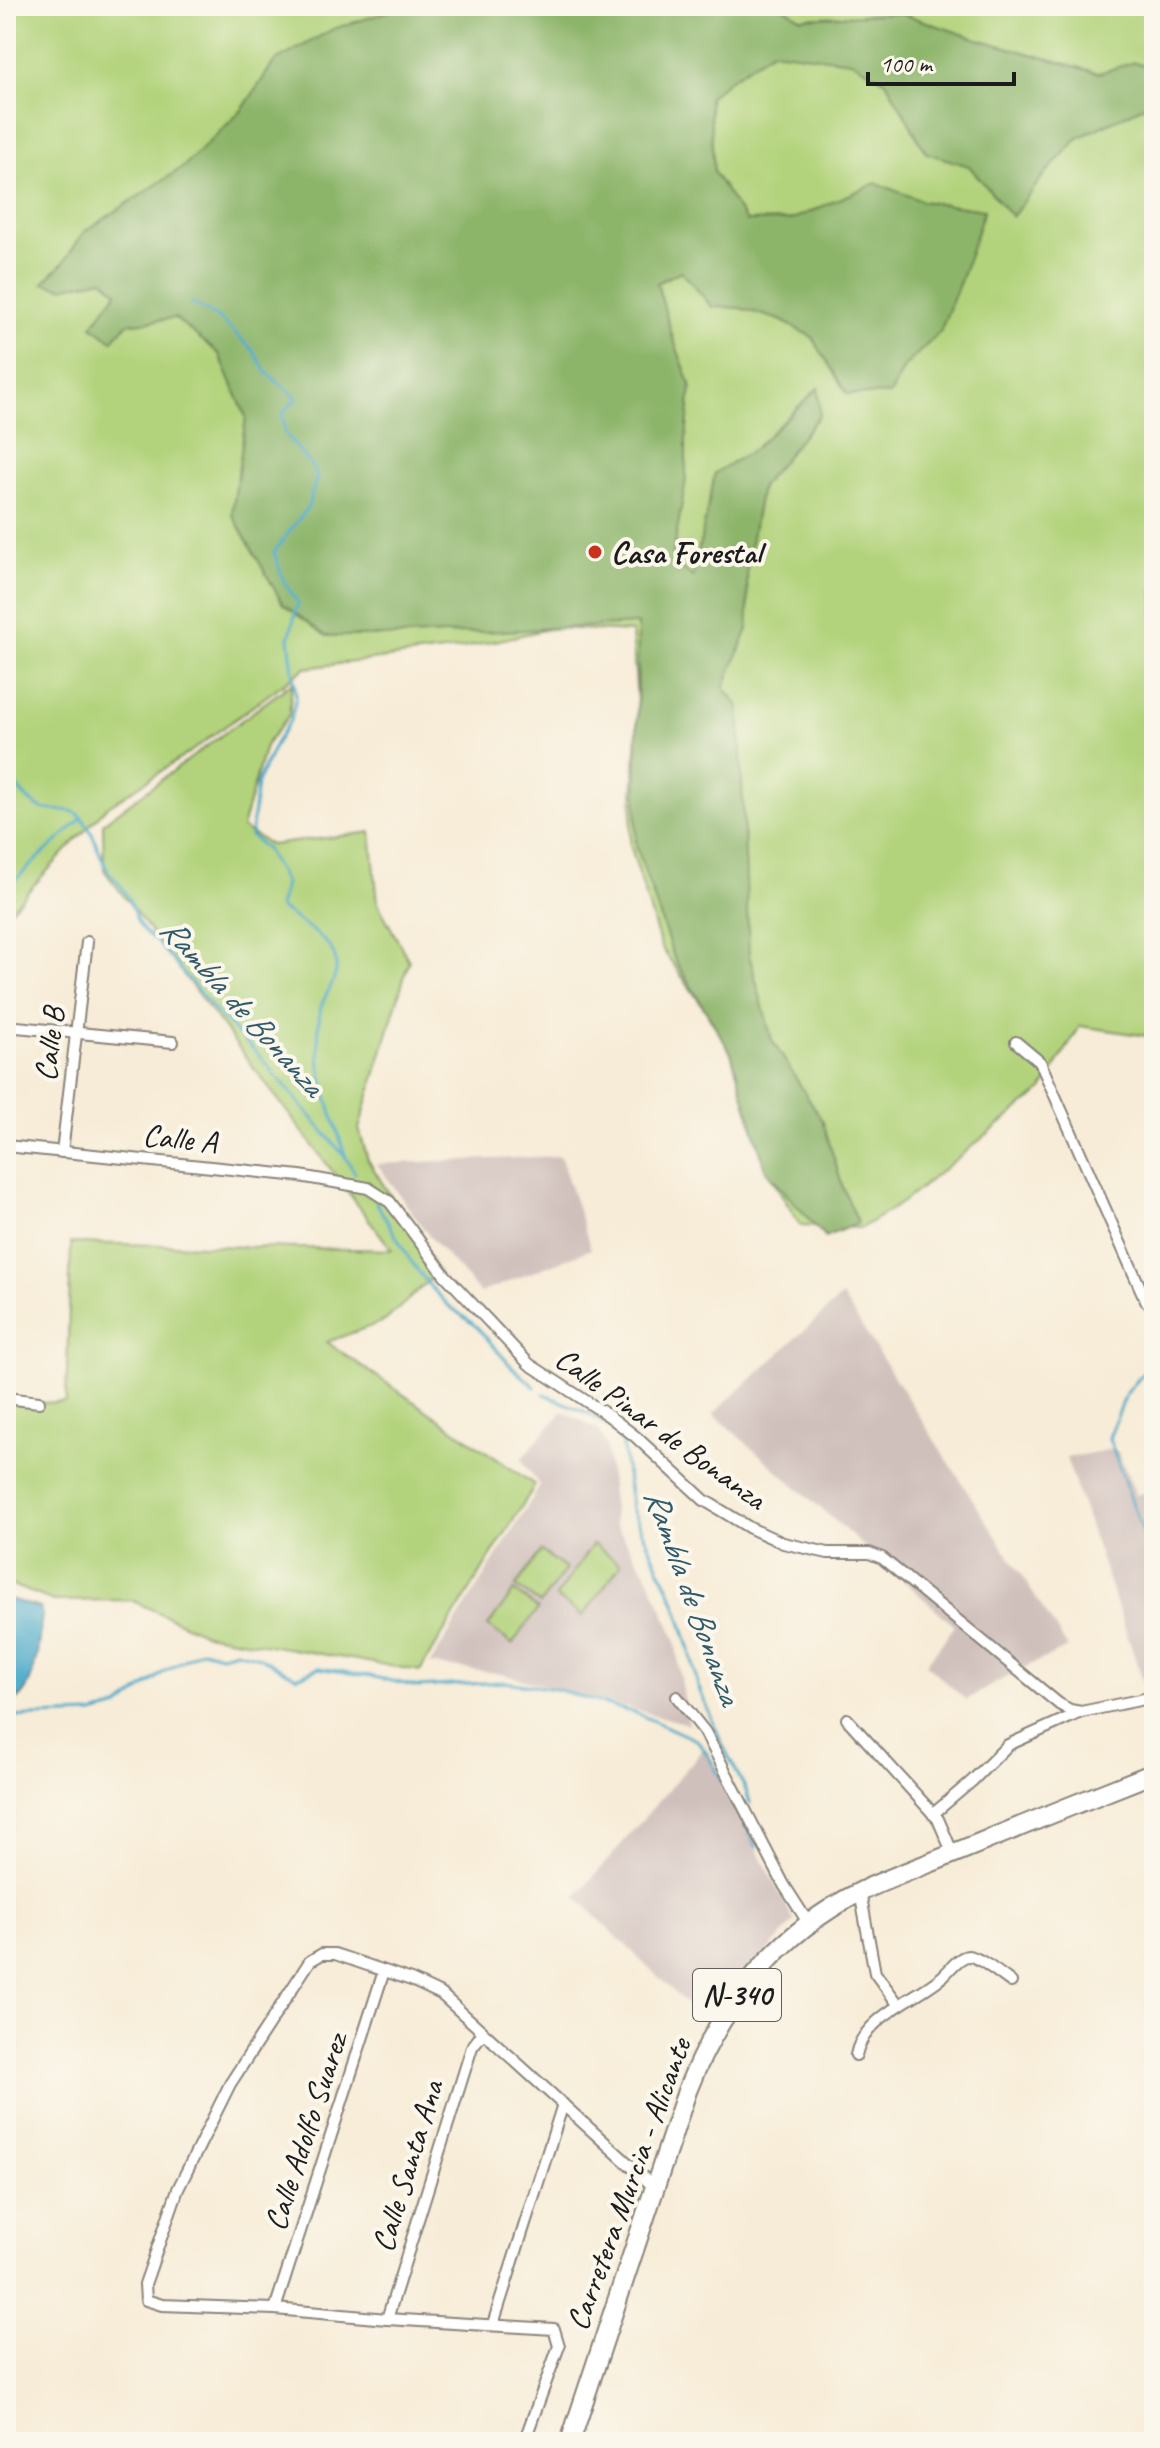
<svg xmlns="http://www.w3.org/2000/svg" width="1160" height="2448" font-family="Caveat,sans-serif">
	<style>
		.industrial { fill: #d0c0bc }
		.green { fill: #b2d37b; stroke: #67784c; stroke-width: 2 }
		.forest { fill: #8db56b; stroke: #546844; stroke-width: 2 }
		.water { fill: #4aa9c9; stroke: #336272; stroke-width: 2 }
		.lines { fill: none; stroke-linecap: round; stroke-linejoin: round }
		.stream { stroke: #4aa9c9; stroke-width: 3 }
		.street-casing { stroke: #8a847a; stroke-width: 14 }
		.highway-casing { stroke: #8a847a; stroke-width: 22 }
		.street { stroke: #fff; stroke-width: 10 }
		.highway { stroke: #fff; stroke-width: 18 }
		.poi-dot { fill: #c8321e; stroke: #fbf7ec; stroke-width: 3 }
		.labels { text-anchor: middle; stroke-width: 8; stroke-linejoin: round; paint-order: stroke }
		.shield { fill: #fbf7ec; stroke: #5f5e5a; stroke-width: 2 }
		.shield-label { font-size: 30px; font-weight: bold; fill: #1c1c1c }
		.poi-label { font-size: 32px; font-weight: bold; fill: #1c1c1c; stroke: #fbf7ec; text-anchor: start }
		.street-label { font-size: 32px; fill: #1c1c1c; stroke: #fbf7ec }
		.water-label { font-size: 34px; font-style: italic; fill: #315b6a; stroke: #fbf7ec }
	</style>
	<rect width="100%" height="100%" fill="#fbf7ec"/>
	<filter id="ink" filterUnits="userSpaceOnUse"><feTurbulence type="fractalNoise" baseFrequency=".0125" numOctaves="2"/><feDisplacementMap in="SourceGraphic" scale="16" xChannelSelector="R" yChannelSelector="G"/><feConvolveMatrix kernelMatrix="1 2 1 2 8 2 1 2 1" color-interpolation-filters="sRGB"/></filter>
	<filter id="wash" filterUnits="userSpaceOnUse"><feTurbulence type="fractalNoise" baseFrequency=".006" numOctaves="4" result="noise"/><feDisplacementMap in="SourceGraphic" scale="32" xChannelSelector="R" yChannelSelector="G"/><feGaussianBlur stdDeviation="1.8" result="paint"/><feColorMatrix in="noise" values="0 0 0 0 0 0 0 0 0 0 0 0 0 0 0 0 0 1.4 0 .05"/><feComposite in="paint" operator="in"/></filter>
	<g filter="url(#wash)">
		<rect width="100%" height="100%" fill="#f7ecd7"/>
		<g class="industrial">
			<path d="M560,1156L591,1249L480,1293L430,1237L377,1164Z"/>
			<path d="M842,1296L1068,1648L1021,1669L966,1700L926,1664L955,1626L713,1414Z"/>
			<path d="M563,1411L600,1431L607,1446L615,1524L647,1574L675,1639L688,1724L502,1674L430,1664L540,1486L521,1459Z"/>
			<path d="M1113,1449L1118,1452L1136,1495L1154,1490V1680L1144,1684L1066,1458Z"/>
			<path d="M705,1747L794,1921L706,2023L576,1897Z"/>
		</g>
		<g class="green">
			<path d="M6,6H1154V1037L1080,1026L1042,1090L903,1202L861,1228L800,1225L765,1167L732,1048L661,947L630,844L638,715L632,632L553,628L459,649L305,668L190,752L107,807L6,915Z"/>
			<path d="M292,683L289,715L265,746L242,828L271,845L371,832L378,904L409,961L359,1129L368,1160L438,1272L385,1321L327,1342L535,1485L420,1671L205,1634L131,1600L54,1601L6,1583V1404L66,1402L71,1243L392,1250L104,870L103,823Z"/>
			<path d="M593,1544L621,1564L583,1616L556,1597Z"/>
			<path d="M541,1551L566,1569L540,1604L516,1586Z"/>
			<path d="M514,1591L538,1609L512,1644L488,1626Z"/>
		</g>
		<path class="forest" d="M406,6H781L801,18L900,13L974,38L1099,73L1134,62L1154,67V101L1078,138L1044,175L1012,217L969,166L926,153L886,81L851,61L772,51L729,80L709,97L714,173L746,221L791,220L876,183L922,201L984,210L961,279L940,332L905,366L890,395L847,394L812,337L780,320L740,308L712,307L681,271L657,283L672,335L691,386L686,440V480L672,560L693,577L715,473L753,450L818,388L820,415L761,487L747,565L748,629L724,688L739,706L749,955L772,1040L823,1122L842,1185L858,1223L825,1237L766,1171L731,1053L674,958L636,845L638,624L408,636H326L283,604L232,514L246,417L219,354L175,318L127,324L112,341L92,326L117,292L103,279L62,288L43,283L63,263L84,232L183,167L242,110L274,62L333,29Z"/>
		<path class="water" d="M9,1599L40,1608L42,1615C37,1644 39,1694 6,1706V1601Z"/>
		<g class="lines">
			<g class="stream">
				<path d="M190,302L220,319L253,350L267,373L297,398L282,414L285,433L311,465L317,476L308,507L274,552L284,582L298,603L289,638L296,697L291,719L275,744L257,783L251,836L266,849L285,883L279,907C294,919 328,937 334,955C342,976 327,988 321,1007C318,1021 318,1041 319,1056C320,1083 338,1131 346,1158"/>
				<path d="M6,773C15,784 28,803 41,808C52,813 69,807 78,814C94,828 97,852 107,869C112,877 119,882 123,889C137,909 131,925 155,940L219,1015L258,1054L346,1158L355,1173"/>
				<path d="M6,888L81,819"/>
				<path d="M376,1202L410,1260L429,1285L448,1305L477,1327L510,1365L535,1387"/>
				<path d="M544,1394L590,1414L613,1430L622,1442L632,1509L675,1602L689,1647L698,1686L722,1744L747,1792L750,1803"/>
				<path d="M1148,1547L1109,1438L1126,1394L1154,1360"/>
				<path d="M6,1717L93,1714L119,1707L165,1671L202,1650L221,1655L236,1651L259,1657L297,1677L318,1668L370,1676L418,1687L504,1682L556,1689L638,1714L698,1741L712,1762L757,1847"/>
			</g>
		</g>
	</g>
	<g filter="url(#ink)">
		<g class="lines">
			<defs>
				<g id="street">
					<path d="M6,1026L173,1042"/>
					<path d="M1016,1042L1040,1062L1146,1301L1154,1307"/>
					<path d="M6,1146L300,1176L368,1188L390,1202L444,1274L529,1364L609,1416L636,1437L704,1500L750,1528L783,1543L828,1553H869L882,1558L1059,1704L1070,1710L1081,1712L1154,1697"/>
					<path d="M62,1152L87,942"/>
					<path d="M6,1398L39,1402"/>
					<path d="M677,1697L705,1732L784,1885L809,1924"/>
					<path d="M847,1719L938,1819L953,1854"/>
					<path d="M933,1814L972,1781L1008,1745L1079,1713"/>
					<path d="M860,1892L875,1973L898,2004"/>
					<path d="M856,2055C863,2017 918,1998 943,1976C950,1970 958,1957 968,1956C976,1955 1003,1976 1011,1982"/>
					<path d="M275,2309L384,1971"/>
					<path d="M387,2319L472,2047L483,2033"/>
					<path d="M493,2324L563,2104"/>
					<path d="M524,2442L559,2346L554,2329L387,2319L275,2309L162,2305L146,2300L145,2284L178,2189L230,2084L310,1961L322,1954H335L411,1980L441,1994L654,2187"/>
				</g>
				<path id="highway" d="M570,2442L687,2091C720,2006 778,1932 862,1891C893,1876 926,1865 957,1852C1023,1825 1088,1799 1154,1773"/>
			</defs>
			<use href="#street" class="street-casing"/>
			<use href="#highway" class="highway-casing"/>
			<use href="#street" class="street"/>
			<use href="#highway" class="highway"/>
		</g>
	</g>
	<circle class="poi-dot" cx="595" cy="552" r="8"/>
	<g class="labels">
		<rect class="shield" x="693" y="1969" width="88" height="52" rx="6"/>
		<g class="shield-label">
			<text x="737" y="2005">N-340</text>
		</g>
		<g class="poi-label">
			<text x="611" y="563">Casa Forestal</text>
		</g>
		<g class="street-label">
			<text transform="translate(49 1044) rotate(-83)" y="11">Calle B</text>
			<text transform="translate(180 1138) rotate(6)" y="11">Calle A</text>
			<text transform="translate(661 1428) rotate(36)" y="11">Calle Pinar de Bonanza</text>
			<text transform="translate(305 2132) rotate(-72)" y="11">Calle Adolfo Suarez</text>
			<text transform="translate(407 2166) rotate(-73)" y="11">Calle Santa Ana</text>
			<text transform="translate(628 2184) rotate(-70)" y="11">Carretera Murcia - Alicante</text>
		</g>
		<g class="water-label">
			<text transform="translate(243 1006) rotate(48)" y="12">Rambla de Bonanza</text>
			<text transform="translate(694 1596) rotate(70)" y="12">Rambla de Bonanza</text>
		</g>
	</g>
	<rect width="1160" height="2448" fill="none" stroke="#fbf7ec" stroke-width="32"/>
	<path d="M868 72v12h146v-12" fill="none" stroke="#1c1c1c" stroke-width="4"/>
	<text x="880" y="72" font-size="24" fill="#1c1c1c" stroke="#fbf7ec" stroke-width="6" paint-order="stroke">100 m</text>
</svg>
